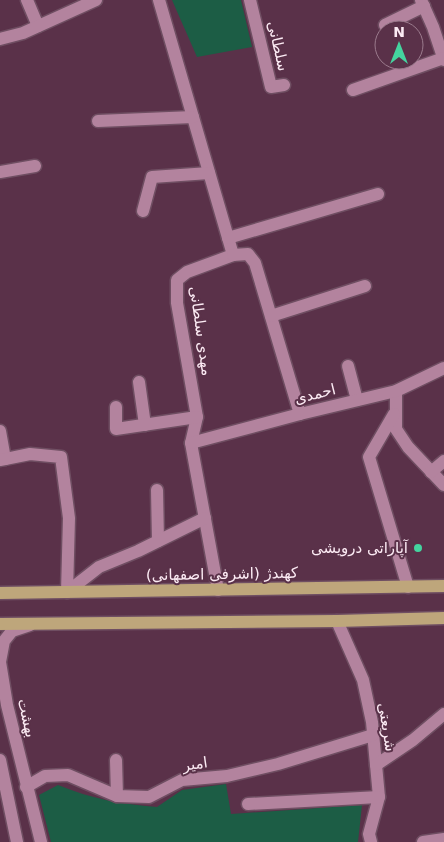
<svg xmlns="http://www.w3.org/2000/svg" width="444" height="842" font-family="'DejaVu Sans',Cairo,sans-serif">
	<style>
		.green { fill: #1c5d45 }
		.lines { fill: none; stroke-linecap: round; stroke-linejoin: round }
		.street-casing { stroke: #6f4e62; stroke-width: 15 }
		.secondary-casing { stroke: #6f4e62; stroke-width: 15 }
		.primary-casing { stroke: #6f4e62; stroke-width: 15 }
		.street { stroke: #b3839e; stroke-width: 12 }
		.secondary { stroke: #b3839e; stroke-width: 12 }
		.primary { stroke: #bea67b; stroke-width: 12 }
		.poi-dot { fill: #44d49f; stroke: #5a3149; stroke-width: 2 }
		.labels { text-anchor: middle; stroke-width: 4; stroke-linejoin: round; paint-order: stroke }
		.street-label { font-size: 15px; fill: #fcebf4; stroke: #5a3149 }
		.poi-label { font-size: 15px; fill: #fcebf4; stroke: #5a3149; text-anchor: end }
	</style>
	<rect width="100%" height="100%" fill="#5a3149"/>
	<g class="green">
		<path d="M172,0H241L252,47L197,57Z"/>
		<path d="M226,784L231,814L362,805L358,842H51L39,795L58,785C92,799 121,804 157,807L182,790Z"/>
	</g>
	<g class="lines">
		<defs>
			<g id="street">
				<path d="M27,0L38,26"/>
				<path d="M159,0L233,255L187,272L177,280V303L197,417L191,443L218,590"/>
				<path d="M250,0L271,87L284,85"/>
				<path d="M421,0L433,27L444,60"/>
				<path d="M385,25L424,6"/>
				<path d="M353,90L444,58"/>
				<path d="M98,121L193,117"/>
				<path d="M0,172L35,166"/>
				<path d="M143,211L152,177L209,173"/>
				<path d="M228,238L378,194"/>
				<path d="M233,255L248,254L255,263L300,414"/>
				<path d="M271,316L365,286"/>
				<path d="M348,366L357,400"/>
				<path d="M139,382L145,425"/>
				<path d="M396,391V429L408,447L444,485"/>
				<path d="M116,407V429L197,417"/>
				<path d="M394,414L369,457L408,587"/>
				<path d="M0,431L5,459"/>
				<path d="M191,443L300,414L396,391L444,368"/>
				<path d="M0,460L30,454L61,457L69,518L67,592"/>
				<path d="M431,472L444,461"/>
				<path d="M157,490L158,541"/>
				<path d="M67,592L99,567L138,551L205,518"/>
				<path d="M337,621L363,680L372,722L379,797L369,834L371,842"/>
				<path d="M116,760L117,796"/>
				<path d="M376,765L413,740L444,714"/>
				<path d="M26,787L45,776L68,775L117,796L149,797L182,780L227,776L278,764L373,735"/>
				<path d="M248,804L379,797"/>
				<path d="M423,842L444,839"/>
			</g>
			<g id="secondary">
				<path d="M0,39L23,33L96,0"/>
				<path d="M30,625L12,631L4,641L0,662L7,705L41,842"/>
				<path d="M0,760L17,842"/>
			</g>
			<g id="primary">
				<path d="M0,593L444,586"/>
				<path d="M0,624L337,621L444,618"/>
			</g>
		</defs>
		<use href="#street" class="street-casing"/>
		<use href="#secondary" class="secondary-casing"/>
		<use href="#primary" class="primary-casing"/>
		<use href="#street" class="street"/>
		<use href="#secondary" class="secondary"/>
		<use href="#primary" class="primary"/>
	</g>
	<circle class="poi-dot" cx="418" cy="548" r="5"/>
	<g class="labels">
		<g class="street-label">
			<text transform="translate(278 46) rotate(77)" y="5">سلطانی</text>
			<text transform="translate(201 331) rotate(82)" y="5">مهدی سلطانی</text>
			<text transform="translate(315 394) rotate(-14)" y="5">احمدی</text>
			<text transform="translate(222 574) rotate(-1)" y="5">کهندژ (اشرفی اصفهانی)</text>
			<text transform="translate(27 718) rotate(77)" y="5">بهشت</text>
			<text transform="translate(387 727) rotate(81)" y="5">شریعتی</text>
			<text transform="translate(195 764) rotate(-8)" y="5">امیر</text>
		</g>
		<g class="poi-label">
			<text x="408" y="553">آپاراتی درویشی</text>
		</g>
	</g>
	<g transform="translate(399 45)"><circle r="24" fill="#5a3149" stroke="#9b7b8d"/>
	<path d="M0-4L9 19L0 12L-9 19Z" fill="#44d49f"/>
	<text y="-8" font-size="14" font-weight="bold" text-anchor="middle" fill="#fcebf4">N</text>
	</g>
</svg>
